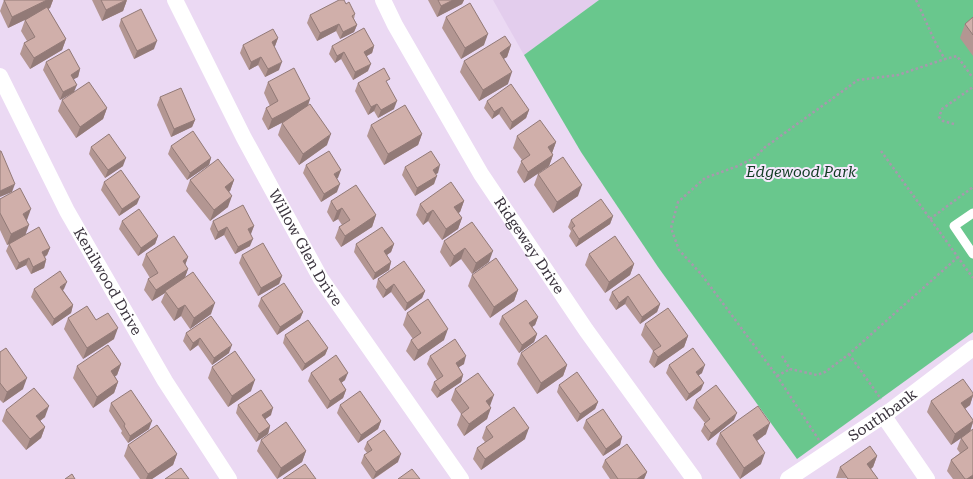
<svg xmlns="http://www.w3.org/2000/svg" width="973" height="479" font-family="'Roboto Serif',serif">
	<style>
		.built { fill: #e3cded }
		.green { fill: #69c78d }
		.lines { fill: none; stroke-linecap: round; stroke-linejoin: round }
		.path { stroke: #a799ad; stroke-width: 2.5; stroke-dasharray: 2.5 2.5; stroke-linecap: butt }
		.service { stroke: #fff; stroke-width: 9 }
		.minor { stroke: #fff; stroke-width: 16 }
		.wall { fill: #b39692 }
		.shaded-wall { fill: #927a77 }
		.building { fill: #d0afaa; stroke: #927a77 }
		.labels { text-anchor: middle; stroke-width: 4; stroke-linejoin: round; paint-order: stroke }
		.park-label { font-size: 15px; font-style: italic; fill: #123c24; stroke: #f6e8fd }
		.street-label { font-size: 15px; fill: #3a333d; stroke: #f6e8fd }
	</style>
	<rect width="100%" height="100%" fill="#ebd9f3"/>
	<path class="built" d="M493,0H599L524,55Z"/>
	<path class="green" d="M599,0H973V332L797,459L658,267L581,152L524,55Z"/>
	<g class="lines">
		<g class="path">
			<path d="M916,0C926,20 933,41 945,59L957,56L973,78"/>
			<path d="M954,124L943,121L939,117L942,109L973,87"/>
			<path d="M881,151L973,278"/>
			<path d="M930,219L973,187"/>
			<path d="M849,354L881,399"/>
			<path d="M782,356L790,369L817,375L825,372L849,354L958,257"/>
			<path d="M777,376L790,369"/>
			<path d="M819,440L777,376L701,274L679,250L671,228L678,202L705,178L738,166L756,157L764,148L858,80L898,75L945,59"/>
		</g>
		<path class="service" d="M973,213L954,226L973,254"/>
		<g class="minor">
			<path id="s1" d="M175,0L244,138L321,279L461,479"/>
			<path id="s2" d="M383,0L395,25L481,174L586,330L694,479"/>
			<path id="s3" d="M0,76L67,211L165,381L229,479"/>
			<path d="M883,415L927,479"/>
			<path id="s4" d="M788,479L890,411L973,348"/>
		</g>
	</g>
	<g class="wall">
		<path d="M4,0H53L50,8L48,9L66,39L62,50L30,69L20,54L24,43L27,41L21,31L25,20L26,19L8,28L0,11Z"/>
		<path d="M92,0H127L123,11L102,21Z"/>
		<path d="M428,0H464L462,4L437,17Z"/>
		<path d="M346,4L355,14L354,19L357,25L354,32L340,39L336,31L317,41L307,23L310,15Z"/>
		<path d="M446,17L484,45L461,59L442,28Z"/>
		<path d="M973,17V56L960,38L965,24Z"/>
		<path d="M121,19L154,49L134,59L119,26Z"/>
		<path d="M278,38L275,46L274,47L279,70L265,77L258,65L249,70L240,53L243,45Z"/>
		<path d="M511,45L507,57L503,59L508,84L479,101L460,72L464,61Z"/>
		<path d="M332,46H374L372,53L367,56L368,71L353,80L341,59L335,63L329,54Z"/>
		<path d="M46,62L80,69L78,77L74,79V92L60,100L43,70Z"/>
		<path d="M268,82L310,99L308,106L327,145L299,165L278,135L282,123L289,119L268,130L262,119L266,108L270,106L264,93Z"/>
		<path d="M358,83L388,85L394,109L378,118L374,111L368,115L355,91Z"/>
		<path d="M160,97L195,120L192,127L171,137L157,105Z"/>
		<path d="M62,100L107,108L103,119L76,138L58,111Z"/>
		<path d="M487,101L529,110L526,118L510,130L499,114L492,119L484,108Z"/>
		<path d="M371,125L422,134L418,145L384,165L367,136Z"/>
		<path d="M517,136L556,142L552,153L553,155L549,166L524,183L517,172L522,160L513,148Z"/>
		<path d="M171,146L211,158L209,165L187,180L168,154Z"/>
		<path d="M91,147L123,166L105,178L89,154Z"/>
		<path d="M306,165L338,178H337V192L321,202L303,173Z"/>
		<path d="M405,167L438,173L436,174L434,184L415,196L402,175Z"/>
		<path d="M538,174L578,196L553,213L534,185Z"/>
		<path d="M190,180H234L230,191L228,192V207L210,221L186,191Z"/>
		<path d="M104,182L137,204L119,216L101,190Z"/>
		<path d="M0,199L27,220L25,235L50,248L47,255L45,257L46,260L44,268L31,274L26,265L16,270L6,251L9,244L7,245L0,230Z"/>
		<path d="M331,201L376,215L372,227L341,247L335,238L339,227L342,225L338,219L333,222L327,212Z"/>
		<path d="M464,201L460,212L458,213L462,218L458,229L442,240L428,221L423,225L416,215L420,204Z"/>
		<path d="M613,216L610,224L576,247L569,236L571,231L568,227L571,220Z"/>
		<path d="M122,221L158,236L155,244L138,256L119,229Z"/>
		<path d="M213,221L254,226L250,234V246L235,254L224,235L215,240L210,229Z"/>
		<path d="M472,222L489,262L472,274L461,259L450,267L440,252L444,241Z"/>
		<path d="M356,244H394L391,252L387,255L391,262L389,270L373,280L354,252Z"/>
		<path d="M146,254L188,257L185,265L188,269L185,277L211,314L190,329L181,316L174,321L161,302L165,293L152,301L144,290L148,279L150,278L142,265Z"/>
		<path d="M589,254L634,264L630,275L605,293L585,265Z"/>
		<path d="M242,255L282,276L279,284L258,296L239,263Z"/>
		<path d="M472,275L518,290L514,301L490,318L468,286Z"/>
		<path d="M378,279L425,291L422,298L405,311L391,292L383,298L376,287Z"/>
		<path d="M34,289H64L63,290L73,305L71,313L52,326L31,297Z"/>
		<path d="M612,292L660,304L657,312L640,324L625,304L616,310L609,300Z"/>
		<path d="M261,298L303,312L300,319L277,335L258,306Z"/>
		<path d="M407,313L444,340L414,361L406,351L411,340L413,339L403,325Z"/>
		<path d="M211,316L229,353L212,365L198,345L190,351L183,341L186,333Z"/>
		<path d="M502,316L538,317L535,325L532,327L537,334L534,342L519,353L499,324Z"/>
		<path d="M68,318L96,320L114,339L83,359L64,329Z"/>
		<path d="M645,324L688,336L684,347L654,368L649,362L653,351L641,335Z"/>
		<path d="M285,335L328,348L325,355L302,371L283,343Z"/>
		<path d="M0,352L23,389L3,403L0,400Z"/>
		<path d="M521,353L567,365L563,376L537,394L517,364Z"/>
		<path d="M430,356L464,364L458,367L463,375L461,382L437,398L431,390L434,382L437,380L427,364Z"/>
		<path d="M121,364L117,375L115,376L118,382L114,393L93,408L73,378L77,366Z"/>
		<path d="M669,365L702,373L699,375L701,390L686,401L666,373Z"/>
		<path d="M212,367L251,391L228,407L208,378Z"/>
		<path d="M311,373L345,380L341,383L346,390L343,398L327,409L308,381Z"/>
		<path d="M559,385L598,402L595,409L577,422L557,392Z"/>
		<path d="M455,389L490,407L487,419L464,436L457,425L461,414L451,400Z"/>
		<path d="M973,393V396L970,405L965,409L973,420V423L970,431L973,479H953L947,471L951,460L960,453L957,449L961,438L951,445L927,412L931,401Z"/>
		<path d="M696,400L734,420L708,441L701,431L705,423L693,408Z"/>
		<path d="M111,403L149,429L128,443L121,433L122,431L109,411Z"/>
		<path d="M238,405L271,415L265,419L270,426L268,434L256,442L236,413Z"/>
		<path d="M340,405L381,421L378,429L358,443L337,413Z"/>
		<path d="M6,410L45,417L40,421L45,427L41,438L26,450L2,421Z"/>
		<path d="M586,420L622,437L620,445L603,456L583,428Z"/>
		<path d="M486,427L525,439L481,470L473,459L477,448L485,442L482,438Z"/>
		<path d="M720,433L766,434L757,441L761,464L740,479L716,444Z"/>
		<path d="M261,440L306,451L302,462L277,479L257,451Z"/>
		<path d="M367,442L398,462L374,479H372L361,463L364,455L367,453L364,449Z"/>
		<path d="M128,445L177,454L173,465L152,479H140L124,456Z"/>
		<path d="M877,456L873,467L871,469L878,479L836,478L840,467Z"/>
		<path d="M605,460L647,472L644,479H610L602,467Z"/>
	</g>
	<g class="shaded-wall">
		<path d="M47,0H53L50,8L8,28L12,17Z"/>
		<path d="M127,0L123,11L102,21L106,10Z"/>
		<path d="M453,0H464L462,4L437,17L441,6Z"/>
		<path d="M339,24L336,31L317,41L320,33Z"/>
		<path d="M357,25L354,32L340,39L343,32Z"/>
		<path d="M488,34L484,45L461,59L465,48Z"/>
		<path d="M278,38L275,46L269,50L272,42Z"/>
		<path d="M66,39L62,50L30,69L34,58Z"/>
		<path d="M157,41L154,49L134,59L137,51Z"/>
		<path d="M511,45L507,57L495,64L500,53Z"/>
		<path d="M374,46L372,53L361,59L364,52Z"/>
		<path d="M344,52L341,59L335,63L337,56Z"/>
		<path d="M261,57L258,65L249,70L251,62Z"/>
		<path d="M282,62L279,70L265,77L268,69Z"/>
		<path d="M371,64L368,71L353,80L355,72Z"/>
		<path d="M80,69L78,77L68,82L71,75Z"/>
		<path d="M512,72L508,84L479,101L483,90Z"/>
		<path d="M77,85L74,92L60,100L63,92Z"/>
		<path d="M310,99L306,110L268,130L272,119Z"/>
		<path d="M397,101L394,109L378,118L381,110Z"/>
		<path d="M377,104L374,111L368,115L371,107Z"/>
		<path d="M502,107L499,114L492,119L494,112Z"/>
		<path d="M107,108L103,119L76,138L80,127Z"/>
		<path d="M529,110L526,118L510,130L512,122Z"/>
		<path d="M195,120L192,127L171,137L174,129Z"/>
		<path d="M331,134L327,145L299,165L303,154Z"/>
		<path d="M422,134L418,145L384,165L388,154Z"/>
		<path d="M556,142L552,153L548,147Z"/>
		<path d="M553,155L549,166L524,183L528,172Z"/>
		<path d="M126,158L123,166L105,178L108,170Z"/>
		<path d="M211,158L209,165L187,180L190,173Z"/>
		<path d="M440,165L438,173L430,177L433,170Z"/>
		<path d="M341,170L338,178L331,182L334,174Z"/>
		<path d="M437,176L434,184L415,196L417,188Z"/>
		<path d="M234,180L230,191L221,198L225,187Z"/>
		<path d="M15,184L12,192L0,197V191Z"/>
		<path d="M340,184L337,192L321,202L324,194Z"/>
		<path d="M582,185L578,196L553,213L557,202Z"/>
		<path d="M232,196L228,207L210,221L214,210Z"/>
		<path d="M140,197L137,204L119,216L122,209Z"/>
		<path d="M464,201L460,212L450,218L454,207Z"/>
		<path d="M342,208L338,219L333,222L337,211Z"/>
		<path d="M31,209L27,220L19,225L23,214Z"/>
		<path d="M433,210L428,221L423,225L427,214Z"/>
		<path d="M376,215L372,227L341,247L345,236Z"/>
		<path d="M613,216L610,224L576,247L579,239Z"/>
		<path d="M462,218L458,229L442,240L446,229Z"/>
		<path d="M29,225L25,236L7,245L11,234Z"/>
		<path d="M254,226L251,234L245,237L248,229Z"/>
		<path d="M227,227L224,235L215,240L218,232Z"/>
		<path d="M158,236L155,244L138,256L141,248Z"/>
		<path d="M253,239L250,246L235,254L238,247Z"/>
		<path d="M394,244L391,252L381,259L384,251Z"/>
		<path d="M50,248L47,255L39,259L42,252Z"/>
		<path d="M465,248L461,259L450,267L454,256Z"/>
		<path d="M493,251L489,262L472,274L476,263Z"/>
		<path d="M188,257L184,268L183,261Z"/>
		<path d="M29,258L26,265L16,270L19,263Z"/>
		<path d="M46,260L44,268L31,274L33,267Z"/>
		<path d="M391,262L389,270L373,280L375,273Z"/>
		<path d="M634,264L630,275L605,293L609,282Z"/>
		<path d="M188,269L184,280L165,291V293L152,301L156,290Z"/>
		<path d="M282,276L279,284L258,296L261,288Z"/>
		<path d="M67,282L64,289L57,294L60,287Z"/>
		<path d="M394,284L391,292L383,298L386,290Z"/>
		<path d="M518,290L514,301L490,318L494,307Z"/>
		<path d="M425,291L422,298L405,311L407,303Z"/>
		<path d="M628,296L625,304L616,310L619,303Z"/>
		<path d="M215,303L211,314L190,329L194,318Z"/>
		<path d="M660,304L657,312L640,324L642,317Z"/>
		<path d="M73,305L71,313L52,326L54,319Z"/>
		<path d="M185,305L181,316L174,321L178,309Z"/>
		<path d="M303,312L300,319L277,335L280,327Z"/>
		<path d="M538,317L535,325L526,331L529,323Z"/>
		<path d="M118,328L114,339L83,359L87,348Z"/>
		<path d="M448,329L444,340L414,361L418,350Z"/>
		<path d="M537,334L534,342L519,353L522,345Z"/>
		<path d="M688,336L684,347L654,368L658,357Z"/>
		<path d="M200,338L198,345L190,351L193,343Z"/>
		<path d="M232,345L229,353L212,365L214,358Z"/>
		<path d="M328,348L325,355L302,371L305,364Z"/>
		<path d="M466,356L464,364L453,371L456,363Z"/>
		<path d="M121,364L117,375L107,382L111,371Z"/>
		<path d="M567,365L563,376L537,394L541,383Z"/>
		<path d="M705,365L702,373L693,379L696,372Z"/>
		<path d="M348,373L345,380L336,387L339,379Z"/>
		<path d="M463,375L461,382L437,398L440,391Z"/>
		<path d="M27,378L23,389L3,403L7,392Z"/>
		<path d="M255,380L251,391L228,407L232,396Z"/>
		<path d="M118,382L114,393L93,408L97,397Z"/>
		<path d="M704,383L701,390L686,401L689,394Z"/>
		<path d="M346,390L343,398L327,409L330,401Z"/>
		<path d="M494,395L490,406L482,412L486,401Z"/>
		<path d="M973,395L970,405L957,414L961,403Z"/>
		<path d="M598,402L595,409L577,422L580,414Z"/>
		<path d="M49,406L45,417L32,427L36,416Z"/>
		<path d="M273,408L271,415L260,423L262,415Z"/>
		<path d="M491,408L487,419L464,436L469,424Z"/>
		<path d="M737,413L734,420L708,441L711,433Z"/>
		<path d="M152,421L149,429L128,443L130,436Z"/>
		<path d="M381,421L378,429L358,443L361,435Z"/>
		<path d="M973,421L970,432L951,445L955,434Z"/>
		<path d="M770,423L766,434L749,446L753,435Z"/>
		<path d="M270,426L268,434L256,442L259,434Z"/>
		<path d="M45,427L41,438L26,450L30,439Z"/>
		<path d="M529,428L525,439L481,470L485,459Z"/>
		<path d="M622,437L620,445L603,456L606,449Z"/>
		<path d="M306,451L302,462L277,479L281,468Z"/>
		<path d="M765,453L761,464L740,479L744,468Z"/>
		<path d="M177,454L173,465L152,479H146L148,474Z"/>
		<path d="M401,454L398,462L373,479L376,472Z"/>
		<path d="M877,456L873,467L863,475L867,464Z"/>
		<path d="M647,472L644,479H637Z"/>
		<path d="M973,475V479H967Z"/>
	</g>
	<g class="building">
		<path d="M4,0H47L12,17Z"/>
		<path d="M101,0H126L106,10Z"/>
		<path d="M339,0H344L346,4L349,2L355,14L352,16L357,25L343,32L339,24L320,33L310,15Z"/>
		<path d="M438,0H453L441,6Z"/>
		<path d="M470,3L488,34L465,48L446,17Z"/>
		<path d="M47,7L66,39L34,58L24,43L35,37L25,20Z"/>
		<path d="M141,9L157,41L137,51L121,19Z"/>
		<path d="M973,17V35L965,24Z"/>
		<path d="M364,28L374,46L364,52L371,64L355,72L344,52L337,56L332,46Z"/>
		<path d="M273,29L278,38L272,42L282,62L268,69L261,57L251,62L243,45Z"/>
		<path d="M505,36L511,45L500,53L512,72L483,90L464,61Z"/>
		<path d="M69,49L80,69L71,75L77,85L63,92L46,62Z"/>
		<path d="M294,68L310,99L272,119L266,108L278,101L268,82Z"/>
		<path d="M384,68L390,79L386,81L397,101L381,110L377,104L371,107L358,83Z"/>
		<path d="M89,82L107,108L80,127L62,100Z"/>
		<path d="M511,84L529,110L512,122L502,107L494,112L487,101Z"/>
		<path d="M181,88L195,120L174,129L160,97Z"/>
		<path d="M310,104L331,134L303,154L282,123Z"/>
		<path d="M405,105L422,134L388,154L371,125Z"/>
		<path d="M540,120L556,142L548,147L553,155L528,172L521,161L530,155L517,136Z"/>
		<path d="M193,131L211,158L190,173L171,146Z"/>
		<path d="M109,134L126,158L108,170L91,147Z"/>
		<path d="M0,151H1L15,184L0,191Z"/>
		<path d="M329,151L341,170L334,174L340,184L324,194L306,165Z"/>
		<path d="M431,151L440,165L433,170L437,176L417,188L405,167Z"/>
		<path d="M563,157L582,185L557,202L538,174Z"/>
		<path d="M218,159L234,180L225,187L232,196L214,210L190,180Z"/>
		<path d="M121,170L140,197L122,209L104,182Z"/>
		<path d="M451,182L464,201L454,207L462,218L446,229L433,210L427,214L420,204Z"/>
		<path d="M356,185L376,215L345,236L339,227L350,220L342,208L337,211L331,201Z"/>
		<path d="M20,188L31,209L23,214L29,225L11,234L0,213V199Z"/>
		<path d="M601,199L613,216L579,239L572,228L575,226L571,220Z"/>
		<path d="M243,205L254,226L248,229L253,239L238,247L227,227L218,232L213,221Z"/>
		<path d="M139,209L158,236L141,248L122,221Z"/>
		<path d="M472,222L493,251L476,263L465,248L454,256L444,241Z"/>
		<path d="M39,227L50,248L42,252L46,260L33,267L29,258L19,263L9,244Z"/>
		<path d="M382,227L394,244L384,251L391,262L375,273L356,244Z"/>
		<path d="M174,236L188,257L183,261L188,269L156,290L148,279L158,273L146,254Z"/>
		<path d="M615,236L634,264L609,282L589,254Z"/>
		<path d="M263,243L282,276L261,288L242,255Z"/>
		<path d="M496,258L518,290L494,307L472,275Z"/>
		<path d="M404,261L425,291L407,303L394,284L386,290L378,279Z"/>
		<path d="M60,271L67,282L60,287L73,305L54,319L34,289Z"/>
		<path d="M193,272L215,303L194,318L185,305L178,309L165,291Z"/>
		<path d="M639,274L660,304L642,317L628,296L619,303L612,292Z"/>
		<path d="M284,283L303,312L280,327L261,298Z"/>
		<path d="M428,299L448,329L418,350L411,340L421,333L407,313Z"/>
		<path d="M526,300L538,317L529,323L537,334L522,345L502,316Z"/>
		<path d="M87,306L96,320L108,313L118,328L87,348L68,318Z"/>
		<path d="M668,308L688,336L658,357L653,351L661,346L645,324Z"/>
		<path d="M211,316L232,345L214,358L200,338L193,343L186,333Z"/>
		<path d="M308,320L328,348L305,364L285,335Z"/>
		<path d="M546,335L567,365L541,383L521,353Z"/>
		<path d="M455,339L466,356L456,363L463,375L440,391L434,382L443,376L430,356Z"/>
		<path d="M108,345L121,364L111,371L118,382L97,397L77,366Z"/>
		<path d="M6,348L27,378L7,392L0,383V352Z"/>
		<path d="M693,348L705,365L696,372L704,383L689,394L669,365Z"/>
		<path d="M235,351L255,380L232,396L212,367Z"/>
		<path d="M336,355L348,373L339,379L346,390L330,401L311,373Z"/>
		<path d="M577,372L598,402L580,414L559,385Z"/>
		<path d="M478,373L494,395L486,401L491,408L469,424L461,414L469,408L455,389Z"/>
		<path d="M963,379L973,393V395L961,403L973,420V421L955,434L931,401Z"/>
		<path d="M716,385L737,413L711,433L704,424L710,419L696,400Z"/>
		<path d="M34,388L49,406L36,416L45,427L30,439L6,410Z"/>
		<path d="M131,390L152,421L130,436L124,426L125,424L111,403Z"/>
		<path d="M261,390L273,408L262,415L270,426L259,434L238,405Z"/>
		<path d="M360,391L381,421L361,435L340,405Z"/>
		<path d="M758,406L770,423L753,435L765,453L744,468L720,433Z"/>
		<path d="M514,407L529,428L485,459L477,448L493,437L486,427Z"/>
		<path d="M603,409L622,437L606,449L586,420Z"/>
		<path d="M286,422L306,451L281,468L261,440Z"/>
		<path d="M157,425L177,454L148,474L128,445Z"/>
		<path d="M973,429V475L967,479H965L951,460L968,448L961,438Z"/>
		<path d="M384,430L401,454L376,472L364,455L372,450L367,442Z"/>
		<path d="M627,444L647,472L637,479H618L605,460Z"/>
		<path d="M870,446L877,456L867,464L878,479H848L840,467Z"/>
		<path d="M305,464L316,479H283Z"/>
		<path d="M181,468L189,479H165Z"/>
		<path d="M412,469L420,479H398Z"/>
		<path d="M72,474L75,479H65Z"/>
	</g>
	<g class="labels">
		<g class="park-label">
			<text x="801" y="177">Edgewood Park</text>
		</g>
		<g class="street-label">
			<text dy="5" stroke="none"><textPath href="#s2" startOffset="286">Ridgeway Drive</textPath></text>
			<text dy="5" stroke="none"><textPath href="#s1" startOffset="280">Willow Glen Drive</textPath></text>
			<text dy="5" stroke="none"><textPath href="#s3" startOffset="232">Kenilwood Drive</textPath></text>
			<text dy="5" stroke="none"><textPath href="#s4" startOffset="114">Southbank</textPath></text>
		</g>
	</g>
</svg>
